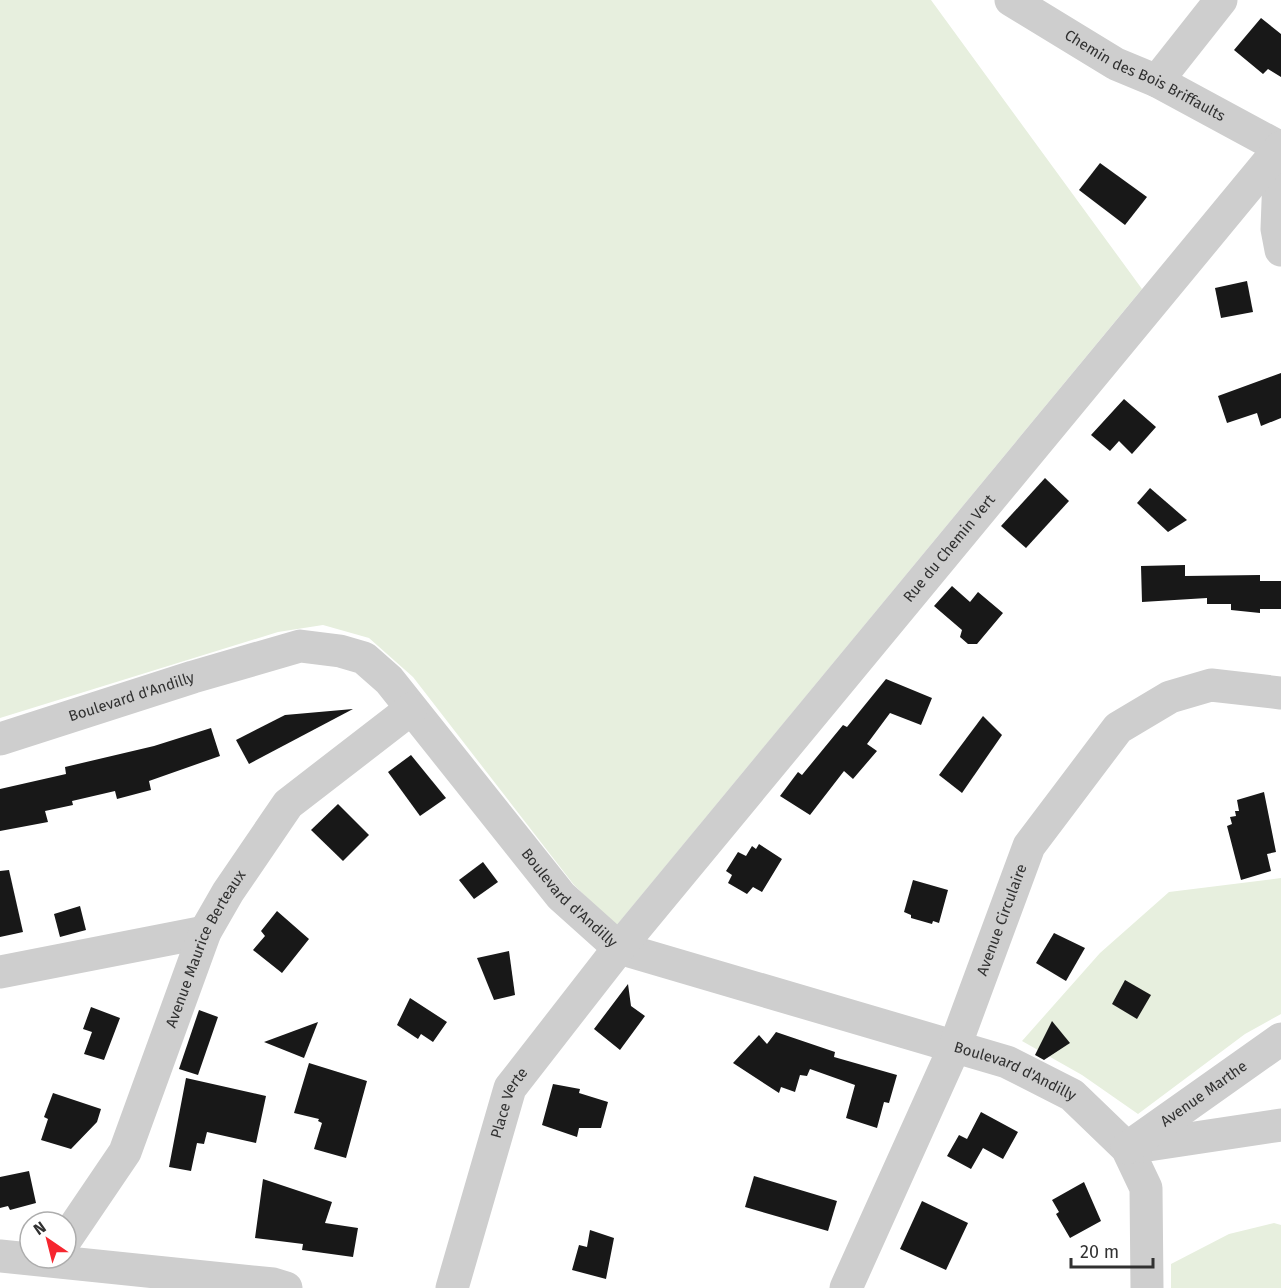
<svg xmlns="http://www.w3.org/2000/svg" width="1281" height="1288" font-family="'Fira Sans',sans-serif">
	<style>
		.green { fill: #e7efde }
		.building { fill: #181818 }
		.lines { fill: none; stroke-linecap: round; stroke-linejoin: round }
		.minor { stroke: #cecece; stroke-width: 33 }
		.labels { text-anchor: middle; stroke-width: 6; stroke-linejoin: round; paint-order: stroke }
		.street-label { font-size: 15px; fill: #313131; stroke: #fff }
	</style>
	<rect width="100%" height="100%" fill="#fff"/>
	<g class="green">
		<path d="M0,0H931L1142,289L616,926L574,885L413,677L369,638L323,625L278,632L0,718Z"/>
		<path d="M1281,878V1014L1245,1034L1138,1114L1082,1075L1022,1041L1100,953L1169,892Z"/>
		<path d="M1274,1223L1281,1225V1288H1171V1264L1229,1234Z"/>
	</g>
	<g class="building">
		<path d="M1261,18L1281,34V77L1268,69L1263,74L1234,50Z"/>
		<path d="M1100,163L1147,197L1125,225L1079,190Z"/>
		<path d="M1247,281L1253,312L1221,318L1215,288Z"/>
		<path d="M1281,373V418L1261,426L1257,413L1227,423L1218,396Z"/>
		<path d="M1124,399L1156,427L1132,454L1119,441L1110,451L1091,435Z"/>
		<path d="M1045,478L1069,501L1026,548L1001,526Z"/>
		<path d="M1150,488L1187,520L1168,532L1137,503Z"/>
		<path d="M1185,565V576L1260,575V581H1281V609H1260V613L1231,610V604H1207V598L1142,602L1141,566Z"/>
		<path d="M952,586L970,602L978,592L1003,613L977,644H968L960,637L962,630L934,606Z"/>
		<path d="M886,679L932,698L921,725L890,713L867,744L877,751L853,779L844,771L810,815L780,796L798,772L802,775L843,725L847,727Z"/>
		<path d="M353,709L249,764L236,740L285,715Z"/>
		<path d="M983,716L1002,735L962,793L939,775Z"/>
		<path d="M211,728L220,756L149,781L151,790L117,799L115,791L72,801L73,805L45,811L48,822L0,831V789L66,774L65,767L154,746Z"/>
		<path d="M411,755L446,798L420,816L388,772Z"/>
		<path d="M1264,792L1276,852L1267,854L1271,871L1241,880L1227,826L1232,824L1230,817L1236,816L1235,811H1239L1237,800Z"/>
		<path d="M338,804L369,835L343,861L311,830Z"/>
		<path d="M759,844L782,859L762,892L753,887L747,894L728,883L732,875L726,871L738,852L746,856L752,846L756,849Z"/>
		<path d="M483,862L498,882L474,899L459,880Z"/>
		<path d="M9,870L23,932L0,937V871Z"/>
		<path d="M913,880L948,890L939,923L933,921L932,924L911,918V915L904,912Z"/>
		<path d="M80,906L86,930L60,937L54,914Z"/>
		<path d="M277,911L309,939L282,973L253,950L265,936L261,931Z"/>
		<path d="M1054,933L1085,948L1066,981L1036,963Z"/>
		<path d="M509,951L515,995L494,1000L477,958Z"/>
		<path d="M1125,980L1151,995L1137,1019L1112,1004Z"/>
		<path d="M628,984L631,1006L645,1016L620,1050L594,1029Z"/>
		<path d="M410,998L447,1022L433,1042L421,1034L418,1039L397,1025Z"/>
		<path d="M91,1007L120,1018L104,1060L84,1054L92,1032L83,1029Z"/>
		<path d="M199,1010L218,1017L198,1075L179,1069Z"/>
		<path d="M1052,1021L1070,1043L1044,1060L1035,1055Z"/>
		<path d="M318,1022L304,1058L264,1042Z"/>
		<path d="M776,1032L835,1052L834,1057L897,1075L889,1103L884,1102L877,1128L846,1118L855,1085L810,1069L807,1076L800,1075L795,1092L781,1087L779,1093L733,1063L759,1035L767,1044Z"/>
		<path d="M309,1063L367,1081L346,1158L314,1149L322,1123L318,1121L319,1119L294,1113Z"/>
		<path d="M186,1078L266,1096L256,1143L207,1132L204,1144L197,1143L191,1171L169,1167Z"/>
		<path d="M553,1084L580,1089L579,1093L608,1102L601,1128H579L577,1137L542,1125Z"/>
		<path d="M53,1093L101,1109L97,1122L71,1149L41,1140L48,1119L44,1117Z"/>
		<path d="M981,1112L1018,1132L1003,1159L983,1148L971,1169L947,1156L959,1135L967,1139Z"/>
		<path d="M29,1171L36,1203L10,1210L8,1206L0,1208V1177Z"/>
		<path d="M754,1176L837,1201L828,1231L745,1207Z"/>
		<path d="M263,1179L332,1202L325,1223L358,1228L353,1257L302,1250L303,1244L255,1238Z"/>
		<path d="M1084,1182L1101,1221L1070,1238L1056,1214L1059,1212L1052,1200Z"/>
		<path d="M922,1201L968,1223L946,1270L900,1249Z"/>
		<path d="M590,1230L614,1238L606,1279L572,1270L579,1245L587,1247Z"/>
	</g>
	<g class="lines">
		<g class="minor">
			<path id="s1" d="M1011,0L1116,64L1157,81L1281,148"/>
			<path d="M1157,81L1221,0"/>
			<path d="M1280,148L1277,229L1281,250"/>
			<path id="s2" d="M0,739L193,677L300,646L340,651L364,658L389,680L561,896L619,948L1007,1062L1072,1095L1127,1148L1146,1188L1147,1288"/>
			<path d="M0,972L205,932"/>
			<path d="M1135,1147L1281,1125"/>
			<path id="s3" d="M1127,1148L1281,1039"/>
			<path id="s4" d="M66,1239L125,1152L205,932L228,892L288,804L411,709"/>
			<path d="M0,1256L273,1284L286,1288"/>
			<path id="s5" d="M452,1288L510,1088L619,948L1280,148"/>
			<path id="s6" d="M846,1288L955,1046L1029,846L1118,728L1170,697L1211,685L1281,693"/>
		</g>
	</g>
	<g class="labels">
		<g class="street-label">
			<text dy="5" stroke="none"><textPath href="#s1" startOffset="154">Chemin des Bois Briffaults</textPath></text>
			<text dy="5" stroke="none"><textPath href="#s5" startOffset="904">Rue du Chemin Vert</textPath></text>
			<text dy="5" stroke="none"><textPath href="#s2" startOffset="138">Boulevard d'Andilly</textPath></text>
			<text dy="5" stroke="none"><textPath href="#s2" startOffset="696">Boulevard d'Andilly</textPath></text>
			<text dy="5" stroke="none"><textPath href="#s6" startOffset="400">Avenue Circulaire</textPath></text>
			<text dy="5" stroke="none"><textPath href="#s4" startOffset="324">Avenue Maurice Berteaux</textPath></text>
			<text dy="5" stroke="none"><textPath href="#s2" startOffset="1182">Boulevard d'Andilly</textPath></text>
			<text dy="5" stroke="none"><textPath href="#s3" startOffset="94">Avenue Marthe</textPath></text>
			<text dy="5" stroke="none"><textPath href="#s5" startOffset="194">Place Verte</textPath></text>
		</g>
	</g>
	<g transform="translate(48 1240) rotate(325)"><circle r="28" fill="#ffffff" stroke="#adadad" stroke-width="1.5"/>
	<path d="M0-4.5L10 22L0 15L-10 22Z" fill="#f6262f"/>
	<text y="-9" font-size="16" font-weight="bold" text-anchor="middle" fill="#313131">N</text>
	</g>
	<path d="M1071 1258v9h82v-9" fill="none" stroke="#313131" stroke-width="3"/>
	<text x="1080" y="1258" font-size="18" fill="#313131" stroke="#ffffff" stroke-width="4.5" paint-order="stroke">20 m</text>
</svg>
